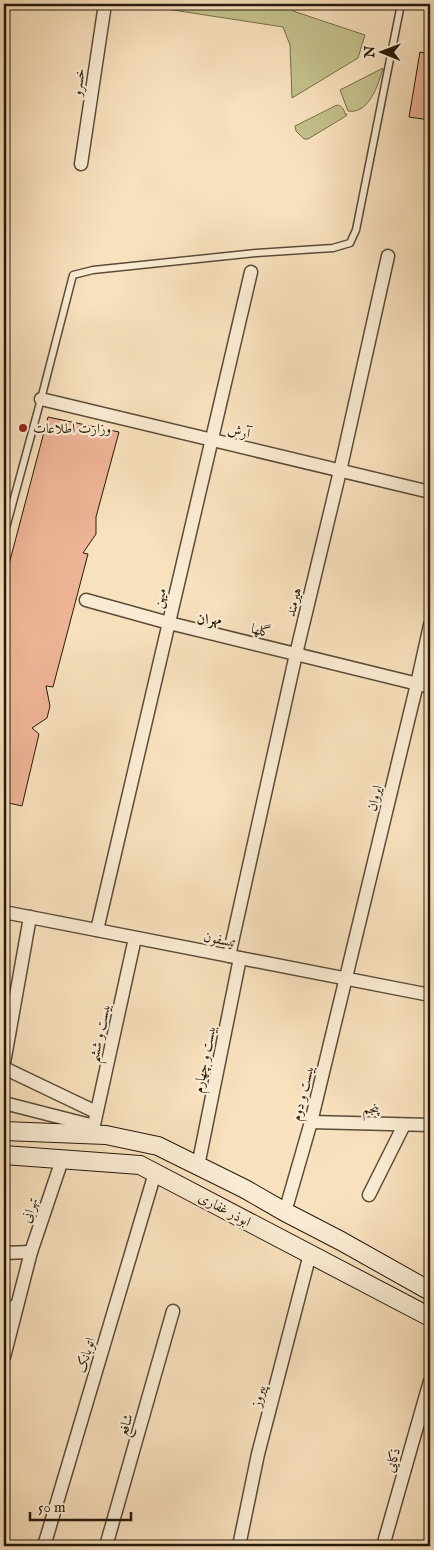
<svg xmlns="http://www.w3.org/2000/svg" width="434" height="1550" font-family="'IM FELL English',Amiri,serif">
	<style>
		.green { fill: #c4c18c; stroke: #756e4c }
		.building { fill: #eeb496; stroke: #261a0c }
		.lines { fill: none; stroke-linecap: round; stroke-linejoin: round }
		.lane-casing { stroke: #5a4c38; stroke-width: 9 }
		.street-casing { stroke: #5a4c38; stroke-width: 15 }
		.secondary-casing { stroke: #261a0c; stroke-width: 20 }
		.lane { stroke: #faecd4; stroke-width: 6 }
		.street { stroke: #faecd4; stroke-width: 12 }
		.secondary { stroke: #faecd4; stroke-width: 18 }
		.poi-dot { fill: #8f2418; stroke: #faecd4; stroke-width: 2 }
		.labels { text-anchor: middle; stroke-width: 4.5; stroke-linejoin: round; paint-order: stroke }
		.street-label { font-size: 14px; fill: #261a0c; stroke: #faecd4 }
		.poi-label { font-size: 14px; fill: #261a0c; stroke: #faecd4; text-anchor: start }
		.neighbourhood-label { font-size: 15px; font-weight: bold; fill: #261a0c; stroke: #faecd4 }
	</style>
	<rect width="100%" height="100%" fill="#f8e1bd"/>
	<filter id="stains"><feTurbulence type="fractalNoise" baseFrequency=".004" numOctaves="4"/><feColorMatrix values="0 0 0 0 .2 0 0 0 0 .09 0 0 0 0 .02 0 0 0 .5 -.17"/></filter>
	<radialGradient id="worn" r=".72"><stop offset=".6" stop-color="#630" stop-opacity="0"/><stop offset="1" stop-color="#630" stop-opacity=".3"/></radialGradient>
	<g class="green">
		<path d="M134,4H294L293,11L365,35L358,58L292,98L290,45L283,27Z"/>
		<path d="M383,68C379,83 369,115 348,111L340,90Z"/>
		<path d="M337,105C342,106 344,109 345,114H347L346,116L308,139H304L296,131L295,126Z"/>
	</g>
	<g class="building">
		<path d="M420,52L430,54V120L409,117Z"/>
		<path d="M48,417L119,432L96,517V534L83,553L88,554L53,687L46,686L50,706L47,718L32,728L39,734L22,806L4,802V583Z"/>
	</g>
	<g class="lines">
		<defs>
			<path id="lane" d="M4,535L41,399L73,275L93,270L256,253L333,248L350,243L356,230L401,4"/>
			<g id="street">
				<path d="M81,164L105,4"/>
				<path d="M41,399L430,492"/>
				<path d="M86,600L169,623L430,687"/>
				<path d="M4,912L430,995"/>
				<path d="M97,930L251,272"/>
				<path d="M229,956L296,654L340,471L388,256"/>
				<path d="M4,1063L30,917"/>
				<path d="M4,1068L96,1112"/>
				<path d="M4,1103L94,1126"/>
				<path d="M311,1122L430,1125"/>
				<path d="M92,1134L135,938"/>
				<path d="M198,1166L240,958"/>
				<path d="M369,1195L404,1125"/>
				<path d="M285,1212L311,1122L417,684L430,625"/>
				<path d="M4,1253L31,1252"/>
				<path d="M4,1312L17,1305"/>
				<path d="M4,1357L31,1252L62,1160"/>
				<path d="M44,1546L155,1173"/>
				<path d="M106,1546L173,1311"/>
				<path d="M239,1546L258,1454L310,1254"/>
				<path d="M383,1546L430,1381"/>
			</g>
			<g id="secondary">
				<path d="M4,1131L106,1135L158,1146L245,1189L285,1212L341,1241L430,1291"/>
				<path d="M4,1155L140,1165L430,1317"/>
			</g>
		</defs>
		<use href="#lane" class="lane-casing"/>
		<use href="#street" class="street-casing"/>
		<use href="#secondary" class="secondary-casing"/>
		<use href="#lane" class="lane"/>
		<use href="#street" class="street"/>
		<use href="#secondary" class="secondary"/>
	</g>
	<circle class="poi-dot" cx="23" cy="428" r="5"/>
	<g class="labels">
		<g class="street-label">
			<text transform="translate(78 82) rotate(-82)" y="5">خسرو</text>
			<text transform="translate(239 431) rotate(13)" y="5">آرش</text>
			<text transform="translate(159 598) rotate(-77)" y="5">میهن</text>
			<text transform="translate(293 602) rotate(-76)" y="5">هیرمند</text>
			<text transform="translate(261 630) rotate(14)" y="5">گلها</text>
			<text transform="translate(374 798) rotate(-76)" y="5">ایروان</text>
			<text transform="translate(220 939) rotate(11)" y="5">تیسفون</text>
			<text transform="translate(99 1033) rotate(-78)" y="5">بیست و ششم</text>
			<text transform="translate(204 1059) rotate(-79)" y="5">بیست و چهارم</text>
			<text transform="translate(302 1093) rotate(-76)" y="5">بیست و دوم</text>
			<text transform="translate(371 1108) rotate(2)" y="5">پنجم</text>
			<text transform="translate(225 1209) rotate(28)" y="5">ابوذر غفاری</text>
			<text transform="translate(29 1210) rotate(-71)" y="5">تهرانی</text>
			<text transform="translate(85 1355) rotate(-73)" y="5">اتوبانک</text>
			<text transform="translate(258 1396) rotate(-76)" y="5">پیروز</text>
			<text transform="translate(125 1425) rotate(-74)" y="5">شافع</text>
			<text transform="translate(392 1460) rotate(-74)" y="5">ذکایی</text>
		</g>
		<g class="poi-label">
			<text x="33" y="433">وزارت اطلاعات</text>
		</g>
		<g class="neighbourhood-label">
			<text x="209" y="624">مهران</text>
		</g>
	</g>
	<rect width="434" height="1550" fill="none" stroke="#f8e1bd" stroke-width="20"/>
	<rect x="5" y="5" width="424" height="1540" fill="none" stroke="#261a0c" stroke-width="2.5"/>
	<rect x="10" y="10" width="414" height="1530" fill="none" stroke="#261a0c"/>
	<g transform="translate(382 52) rotate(271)" stroke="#faecd4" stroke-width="4" paint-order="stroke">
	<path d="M0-4L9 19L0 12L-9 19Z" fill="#261a0c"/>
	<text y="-8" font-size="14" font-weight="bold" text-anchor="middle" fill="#261a0c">N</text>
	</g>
	<path d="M30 1512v8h101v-8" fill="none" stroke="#261a0c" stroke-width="2.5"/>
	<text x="38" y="1512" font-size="15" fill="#261a0c" stroke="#faecd4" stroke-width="4" paint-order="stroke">50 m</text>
	<rect width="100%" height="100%" filter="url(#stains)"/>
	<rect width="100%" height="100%" fill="url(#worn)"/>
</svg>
